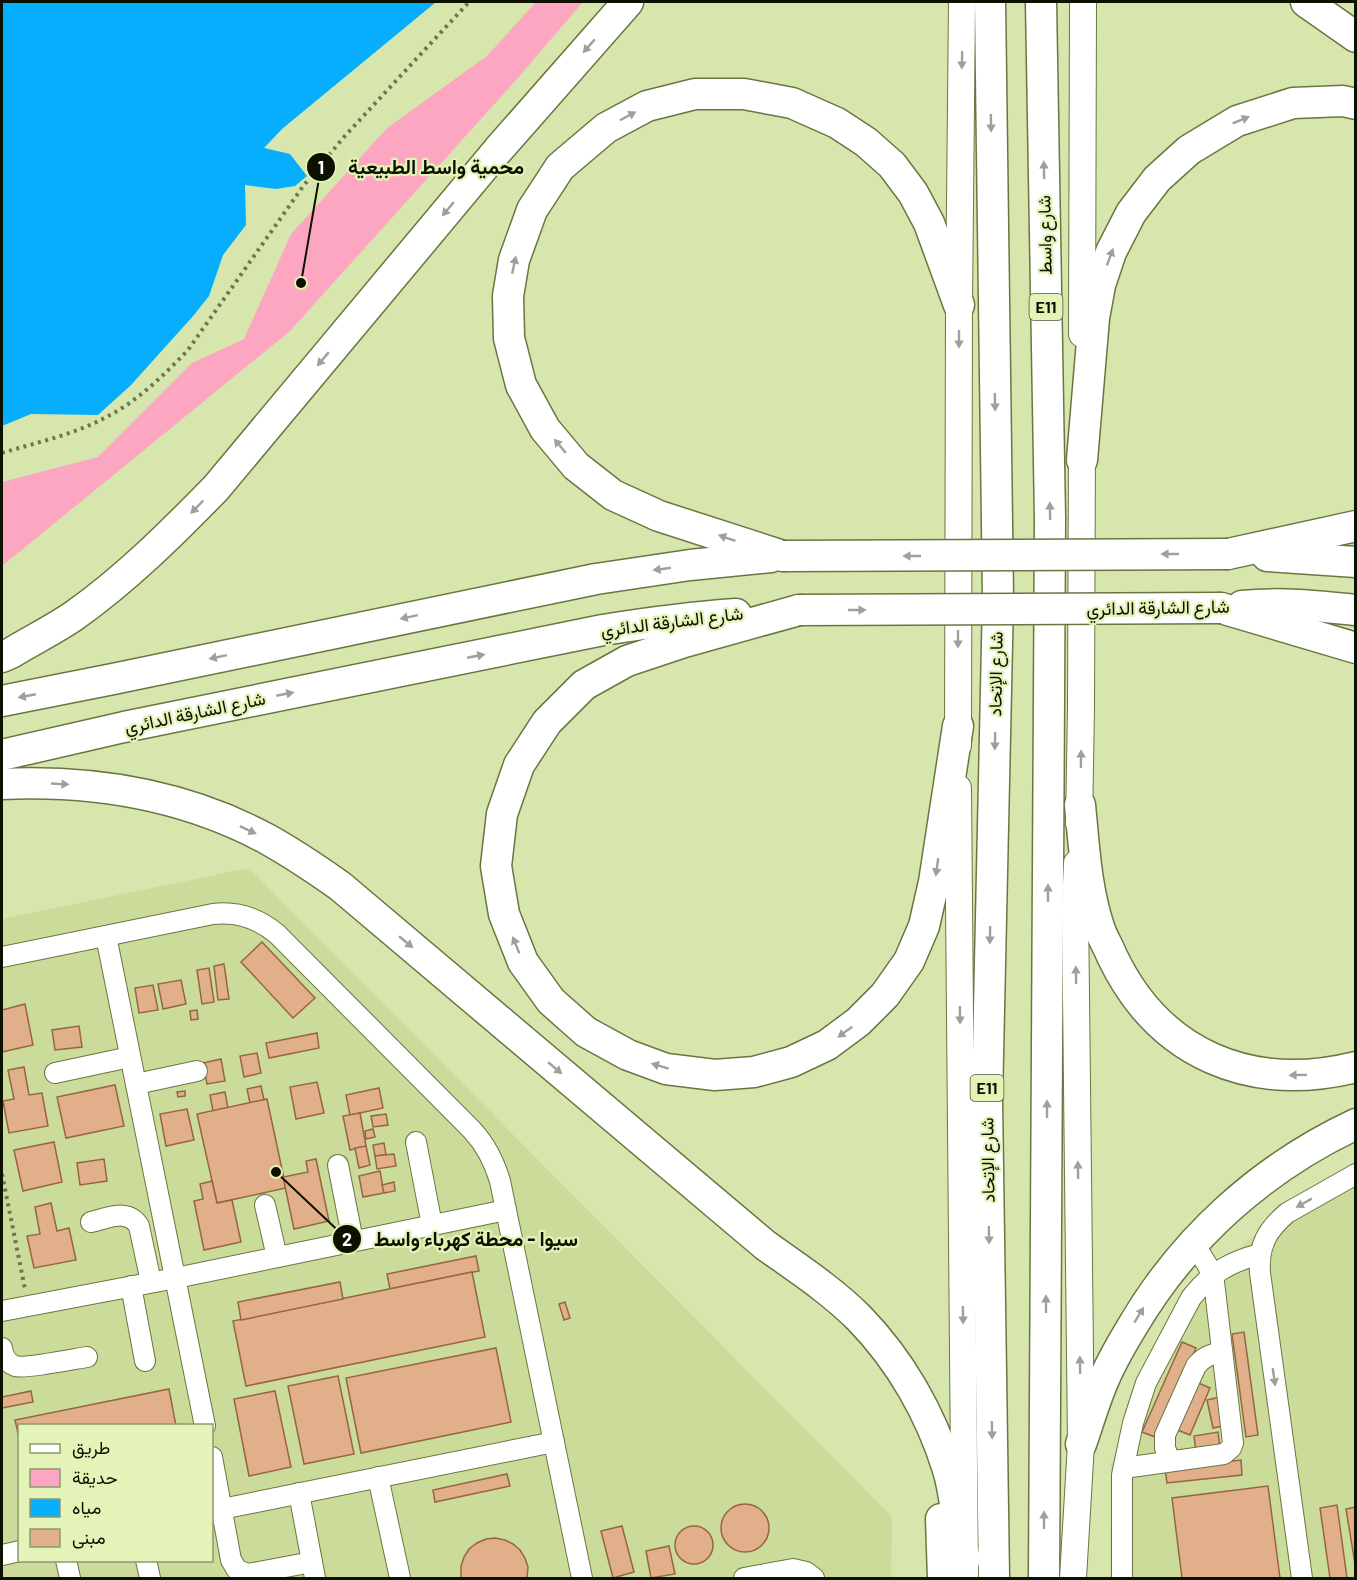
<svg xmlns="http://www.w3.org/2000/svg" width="1357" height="1580" font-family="Barlow,Vazirmatn,sans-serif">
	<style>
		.built { fill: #cbdb99; fill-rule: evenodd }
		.green { fill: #fda6c1 }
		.water { fill: #07aefd }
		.building { fill: #e1af89; stroke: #946742; stroke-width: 1.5 }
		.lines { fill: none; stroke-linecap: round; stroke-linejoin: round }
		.minor-casing { stroke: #6a7641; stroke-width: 22 }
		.major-casing { stroke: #6a7641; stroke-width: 28 }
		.highway-casing { stroke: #6a7641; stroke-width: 33 }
		.path { stroke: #6d7651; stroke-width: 4; stroke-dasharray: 3 4.5; stroke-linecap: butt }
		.minor { stroke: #fff; stroke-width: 20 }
		.major { stroke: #fff; stroke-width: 26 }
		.highway { stroke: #fff; stroke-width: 30 }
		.highway-bridge-casing { stroke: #6a7641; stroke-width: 33; stroke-linecap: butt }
		.highway-bridge { stroke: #fff; stroke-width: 30 }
		.oneway { fill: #9ea099 }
		.labels { text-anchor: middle; stroke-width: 4.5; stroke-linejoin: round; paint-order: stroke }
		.shield { fill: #e4f3b8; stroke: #4e5537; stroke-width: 1.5 }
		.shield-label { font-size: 16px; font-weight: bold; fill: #0d1100 }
		.street-label { font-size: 18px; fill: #0d1100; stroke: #e4f3b8 }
		.leader { fill: none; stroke: #0d1100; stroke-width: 2 }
		.callout-dot { fill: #0d1100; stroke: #e4f3b8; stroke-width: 2 }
		.mark-label { font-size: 18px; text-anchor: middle; font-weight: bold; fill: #fff }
		.callout-label { font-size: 20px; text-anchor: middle; font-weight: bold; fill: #0d1100; stroke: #e4f3b8; stroke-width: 4.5; stroke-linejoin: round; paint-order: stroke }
	</style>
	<rect width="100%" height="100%" fill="#d7e6ac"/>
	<g class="built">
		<path d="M249,868L892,1517L891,1578H2V919ZM20,1426H212V1560H20Z"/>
		<path d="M1355,1168V1578H1110L1111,1465L1148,1366L1213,1272L1299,1197Z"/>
	</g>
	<path class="green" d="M536,2H583L516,80L290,331L2,566V482L98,457L192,363L244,339L291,234L387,128L487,56Z"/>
	<path class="water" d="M2,2H436L282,129L264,148L290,154L307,176L295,186L276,189L245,185L246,225L223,255L209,296L194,315L131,385L98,415L31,414L2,426Z"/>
	<g class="building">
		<path d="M262,942L315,998L293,1018L241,962Z"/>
		<path d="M224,964L229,999L218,1000L214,966Z"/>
		<path d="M209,968L214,1002L202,1004L197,970Z"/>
		<path d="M181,980L186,1004L163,1009L158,984Z"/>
		<path d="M153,985L158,1010L139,1013L135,988Z"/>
		<path d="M25,1004L33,1045L2,1052V1010Z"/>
		<path d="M197,1010L198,1019L191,1020L190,1011Z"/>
		<path d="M79,1026L82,1047L55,1050L52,1030Z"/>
		<path d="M317,1033L319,1048L269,1058L266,1043Z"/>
		<path d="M257,1053L261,1073L244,1077L240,1056Z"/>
		<path d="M221,1059L225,1081L207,1084L203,1063Z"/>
		<path d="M24,1067L29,1095L42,1093L48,1126L9,1133L3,1101L14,1099L8,1070Z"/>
		<path d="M317,1082L324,1113L296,1119L290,1087Z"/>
		<path d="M115,1085L124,1126L66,1138L57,1097Z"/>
		<path d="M261,1086L264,1100L250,1103L247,1089Z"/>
		<path d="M379,1088L383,1108L350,1115L346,1095Z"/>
		<path d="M185,1091V1096L178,1097L177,1092Z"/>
		<path d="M225,1092L228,1108L213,1111L210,1095Z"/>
		<path d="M267,1099L286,1188L217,1203L197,1114Z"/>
		<path d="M187,1109L194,1140L166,1146L160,1114Z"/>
		<path d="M360,1113L366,1146L350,1150L343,1116Z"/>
		<path d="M386,1114L388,1125L373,1127L371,1116Z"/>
		<path d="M373,1129L375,1137L366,1139L365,1131Z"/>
		<path d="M54,1142L62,1182L23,1191L14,1150Z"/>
		<path d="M384,1143L386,1155L375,1156L373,1145Z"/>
		<path d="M366,1146L370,1165L359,1168L355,1148Z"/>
		<path d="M394,1154L396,1166L377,1169L375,1156Z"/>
		<path d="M104,1159L107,1181L80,1185L77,1163Z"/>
		<path d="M316,1159L329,1221L294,1229L283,1177L308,1172L306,1161Z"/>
		<path d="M380,1171L384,1193L363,1197L359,1176Z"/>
		<path d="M212,1181L217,1203L232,1200L241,1242L204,1250L194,1201L203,1199L200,1184Z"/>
		<path d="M394,1182L395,1191L384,1193L382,1185Z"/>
		<path d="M51,1203L57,1231L69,1228L76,1260L34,1268L27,1236L40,1234L35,1207Z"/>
		<path d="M476,1256L479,1271L390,1289L387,1274Z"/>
		<path d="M472,1272L485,1337L246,1386L233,1321Z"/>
		<path d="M340,1282L343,1299L241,1320L238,1302Z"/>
		<path d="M565,1302L570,1318L564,1320L559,1304Z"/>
		<path d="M1244,1332L1258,1435L1246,1437L1232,1334Z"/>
		<path d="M1182,1342L1196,1348L1155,1437L1142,1432Z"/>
		<path d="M496,1348L511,1422L361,1453L346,1378Z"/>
		<path d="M338,1376L354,1454L304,1464L288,1386Z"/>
		<path d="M1196,1382L1210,1388L1190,1435L1175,1429Z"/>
		<path d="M169,1389L176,1426H20V1442L15,1420Z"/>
		<path d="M31,1391L33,1402L2,1408V1397Z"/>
		<path d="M275,1391L291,1467L249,1476L234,1399Z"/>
		<path d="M1220,1397L1227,1425L1213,1428L1207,1400Z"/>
		<path d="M1218,1432L1220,1448L1196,1452L1194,1436Z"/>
		<path d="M1241,1460L1242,1475L1167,1483L1165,1469Z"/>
		<path d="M507,1474L510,1486L435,1502L433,1490Z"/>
		<path d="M1268,1486L1280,1578H1182L1172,1498Z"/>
		<circle cx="745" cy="1528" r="24"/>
		<path d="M1337,1505L1347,1578H1330L1320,1508Z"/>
		<path d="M1356,1507V1570L1346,1509Z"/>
		<circle cx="694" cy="1545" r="19"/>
		<path d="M622,1526L634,1572L613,1578L601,1531Z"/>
		<path d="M495,1538L505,1540L513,1544L520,1550L525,1558L528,1567L527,1578H461V1566L464,1557L469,1549L477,1543L486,1539Z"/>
		<path d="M669,1546L675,1574L651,1578L646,1551Z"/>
	</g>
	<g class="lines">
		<defs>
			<g id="minor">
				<path d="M106,936L205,1426"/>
				<path d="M2,957L213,914C238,911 258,918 277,934L472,1130C486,1145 494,1161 500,1181L582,1578"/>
				<path d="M55,1073L130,1057"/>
				<path d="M136,1084L197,1071"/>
				<path d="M416,1142L432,1225"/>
				<path d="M338,1165L353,1241"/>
				<path d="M265,1205L277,1257"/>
				<path d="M91,1222C109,1218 128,1208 139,1226L151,1282"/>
				<path d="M131,1286L145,1361"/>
				<path d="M2,1311L176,1278L506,1210"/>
				<path d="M2,1348C3,1356 7,1363 15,1366C24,1369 74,1359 87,1357"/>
				<path d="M212,1457L231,1560L237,1570L248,1574L312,1562"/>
				<path d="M1170,1461L1165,1448V1435L1196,1366C1203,1357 1211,1354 1222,1352"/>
				<path d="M1124,1468L1224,1454L1231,1448L1233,1443L1214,1282L1208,1266L1193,1242"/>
				<path d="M378,1477L400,1578"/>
				<path d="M299,1493L315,1578"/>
				<path d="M212,1511L554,1442"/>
				<path d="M2,1555L20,1551"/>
				<path d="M66,1560L70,1578"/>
				<path d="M146,1560L150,1578"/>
				<path d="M744,1578L793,1569L806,1572L814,1578"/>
				<path d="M1122,1578V1475L1133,1423L1146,1383L1191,1298C1210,1273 1230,1262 1260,1254"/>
				<path d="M1302,1578L1260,1273C1258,1246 1267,1230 1287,1213L1356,1174"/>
			</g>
			<g id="major">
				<path d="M1082,334L1083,2"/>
				<path d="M958,745L959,305L962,2"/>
				<path d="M958,788L965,1578"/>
				<path d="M1079,823L1081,708L1082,440"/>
				<path d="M1073,1578L1081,1444L1075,906L1077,863"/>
			</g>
			<g id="highway">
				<path d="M990,2L998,598L987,1101L994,1578"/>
				<path d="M1041,2L1050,519L1044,1578"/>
				<path d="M1306,2L1356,37"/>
				<path d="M1082,460L1094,318L1100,285L1111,252L1131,213L1157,179L1189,150L1237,121L1293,103L1343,101L1356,104"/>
				<path d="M1228,554L1356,526"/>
				<path d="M783,556L659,516L613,495L576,466L545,429L521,385L509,338L508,296L514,260L532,210L560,167L606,128L647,106L695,94H744L792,103L837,123L866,142L892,165L913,193L929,223L959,305"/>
				<path d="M1267,556L1356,562"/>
				<path d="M1242,606C1280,602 1318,606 1356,610"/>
				<path d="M1221,608L1356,648"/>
				<path d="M799,610L684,642L627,661L584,685L547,722L519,765L502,814L496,866L504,914L523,962L551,1001L586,1032L628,1055L666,1069L715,1075L754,1072L791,1062L827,1045L858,1022L885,995L909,961L924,926L934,882L958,726"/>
				<path d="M2,657L11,653C32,640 55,629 75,615C127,578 172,533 216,488L498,150L628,2"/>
				<path d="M2,701L113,679L596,579L690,565L771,557"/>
				<path d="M2,755L124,727L603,630C647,623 691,617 736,614"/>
				<path d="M2,784C93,780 185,795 267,839C292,853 316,869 340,886L765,1245C797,1268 831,1290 859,1318C900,1360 931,1414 948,1470C957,1499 956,1530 965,1559"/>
				<path d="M1080,805C1084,845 1086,888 1099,927C1102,937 1108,946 1112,956C1159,1055 1251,1093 1356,1067"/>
				<path d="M1081,1444C1088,1424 1094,1403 1102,1384C1110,1364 1121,1345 1132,1327C1184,1238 1262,1168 1356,1124"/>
				<path d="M941,1519L943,1578"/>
			</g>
		</defs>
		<use href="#minor" class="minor-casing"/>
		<use href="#major" class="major-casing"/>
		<use href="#highway" class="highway-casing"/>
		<g class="path">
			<path d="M2,453C38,442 77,434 110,415C140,399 165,374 188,350L304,185L344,137L469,2"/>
			<path d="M2,1174L25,1289"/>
		</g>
		<use href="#minor" class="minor"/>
		<use href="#major" class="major"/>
		<use href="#highway" class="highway"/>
		<defs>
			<g id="highway-bridge">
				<path d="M783,556L1228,554"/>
				<path d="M799,610L1221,608"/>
			</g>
		</defs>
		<use href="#highway-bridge" class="highway-bridge-casing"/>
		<use href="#highway-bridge" class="highway-bridge"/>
	</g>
	<defs><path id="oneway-solid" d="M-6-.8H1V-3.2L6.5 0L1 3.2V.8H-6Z" transform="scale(1.5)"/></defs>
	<g class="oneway">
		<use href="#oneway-solid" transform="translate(589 46) rotate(131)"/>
		<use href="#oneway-solid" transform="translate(962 60) rotate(91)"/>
		<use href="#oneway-solid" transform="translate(628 116) rotate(-28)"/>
		<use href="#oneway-solid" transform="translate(1241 120) rotate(-22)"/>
		<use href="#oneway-solid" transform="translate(991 123) rotate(89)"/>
		<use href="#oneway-solid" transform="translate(1044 170) rotate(-91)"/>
		<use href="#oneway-solid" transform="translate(448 209) rotate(130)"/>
		<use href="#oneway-solid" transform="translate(1110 257) rotate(-70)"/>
		<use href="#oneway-solid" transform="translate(514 265) rotate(-78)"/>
		<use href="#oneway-solid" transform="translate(959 339) rotate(90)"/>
		<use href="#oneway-solid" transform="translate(323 359) rotate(130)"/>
		<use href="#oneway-solid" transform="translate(995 402) rotate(89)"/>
		<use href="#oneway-solid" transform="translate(560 446) rotate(-130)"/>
		<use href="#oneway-solid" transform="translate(197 507) rotate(134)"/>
		<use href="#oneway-solid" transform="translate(1050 511) rotate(-91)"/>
		<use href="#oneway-solid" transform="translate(727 538) rotate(-161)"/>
		<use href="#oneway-solid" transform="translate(1170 554) rotate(180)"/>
		<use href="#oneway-solid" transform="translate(912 556) rotate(180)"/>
		<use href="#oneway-solid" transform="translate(662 569) rotate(172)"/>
		<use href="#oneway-solid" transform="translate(857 610)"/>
		<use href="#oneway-solid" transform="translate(409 617) rotate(168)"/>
		<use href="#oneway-solid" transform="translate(958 639) rotate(90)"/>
		<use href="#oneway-solid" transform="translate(476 656) rotate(-11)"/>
		<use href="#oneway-solid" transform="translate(218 657) rotate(168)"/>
		<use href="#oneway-solid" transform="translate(285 694) rotate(-11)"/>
		<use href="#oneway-solid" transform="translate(27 696) rotate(169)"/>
		<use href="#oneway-solid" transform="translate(995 741) rotate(91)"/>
		<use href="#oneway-solid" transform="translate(1081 759) rotate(-89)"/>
		<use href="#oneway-solid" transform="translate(60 784) rotate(3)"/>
		<use href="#oneway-solid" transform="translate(248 830) rotate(25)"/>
		<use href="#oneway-solid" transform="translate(937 867) rotate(98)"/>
		<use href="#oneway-solid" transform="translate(1048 893) rotate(-90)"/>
		<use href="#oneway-solid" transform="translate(990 935) rotate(91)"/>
		<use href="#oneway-solid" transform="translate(406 942) rotate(40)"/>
		<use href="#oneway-solid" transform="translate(516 945) rotate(-112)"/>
		<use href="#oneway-solid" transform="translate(1076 975) rotate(-91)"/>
		<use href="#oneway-solid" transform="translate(960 1015) rotate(89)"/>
		<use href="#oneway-solid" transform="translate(845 1032) rotate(144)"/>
		<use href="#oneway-solid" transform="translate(660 1066) rotate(-163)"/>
		<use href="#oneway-solid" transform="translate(555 1068) rotate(40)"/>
		<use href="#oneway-solid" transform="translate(1298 1075) rotate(179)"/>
		<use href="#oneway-solid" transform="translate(1047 1109) rotate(-90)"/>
		<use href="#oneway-solid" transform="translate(1078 1170) rotate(-91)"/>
		<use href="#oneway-solid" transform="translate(1304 1203) rotate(151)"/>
		<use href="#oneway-solid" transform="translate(989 1235) rotate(89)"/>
		<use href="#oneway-solid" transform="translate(1046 1304) rotate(-90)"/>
		<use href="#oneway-solid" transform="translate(963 1315) rotate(89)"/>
		<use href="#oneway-solid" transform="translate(1139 1315) rotate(-59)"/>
		<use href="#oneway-solid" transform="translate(1080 1365) rotate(-91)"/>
		<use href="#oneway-solid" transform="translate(1274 1377) rotate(82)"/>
		<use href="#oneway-solid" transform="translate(992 1430) rotate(89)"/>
		<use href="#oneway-solid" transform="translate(1044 1520) rotate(-90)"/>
	</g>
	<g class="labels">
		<g class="shield">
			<rect x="1029.5" y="294" width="33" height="26" rx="4.5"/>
			<rect x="970.5" y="1075" width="33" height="26" rx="4.5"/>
		</g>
		<g class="shield-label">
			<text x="1046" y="313">E11</text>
			<text x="987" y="1094">E11</text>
		</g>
		<g class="street-label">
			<text transform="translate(1045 235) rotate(-91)" y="6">شارع واسط</text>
			<text transform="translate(1158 608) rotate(-1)" y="6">شارع الشارقة الدائري</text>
			<text transform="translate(672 622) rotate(-7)" y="6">شارع الشارقة الدائري</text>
			<text transform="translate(996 674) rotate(-89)" y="6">شارع الإتحاد</text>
			<text transform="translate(195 713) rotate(-12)" y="6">شارع الشارقة الدائري</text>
			<text transform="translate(988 1160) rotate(-91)" y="6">شارع الإتحاد</text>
		</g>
	</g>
	<path class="leader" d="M301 283L321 167M276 1172L347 1239"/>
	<g class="callout-dot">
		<circle cx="301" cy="283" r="6"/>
		<circle cx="276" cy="1172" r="6"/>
		<circle cx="321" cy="167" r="15"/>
		<circle cx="347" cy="1239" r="15"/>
	</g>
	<g class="mark-label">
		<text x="321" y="174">1</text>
		<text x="347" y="1246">2</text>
	</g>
	<g class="callout-label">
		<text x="436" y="174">محمية واسط الطبيعية</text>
		<text x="476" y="1246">سيوا - محطة كهرباء واسط</text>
	</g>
	<rect width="1357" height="1580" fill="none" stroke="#0d1100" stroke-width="6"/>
	<rect x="18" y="1424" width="195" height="138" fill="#e4f3b8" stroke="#8e996e" stroke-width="1.5"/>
	<rect x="30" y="1444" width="30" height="9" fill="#ffffff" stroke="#8e996e" stroke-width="1.5"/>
	<text x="72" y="1454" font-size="18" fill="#0d1100">طريق</text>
	<rect x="30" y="1469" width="30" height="18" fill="#fda6c1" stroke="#8e996e" stroke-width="1.5"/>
	<text x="72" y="1484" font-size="18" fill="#0d1100">حديقة</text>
	<rect x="30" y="1499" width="30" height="18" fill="#07aefd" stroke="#8e996e" stroke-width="1.5"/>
	<text x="72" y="1514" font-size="18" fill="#0d1100">مياه</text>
	<rect x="30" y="1529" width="30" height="18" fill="#e1af89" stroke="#8e996e" stroke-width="1.5"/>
	<text x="72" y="1544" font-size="18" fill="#0d1100">مبنى</text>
</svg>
